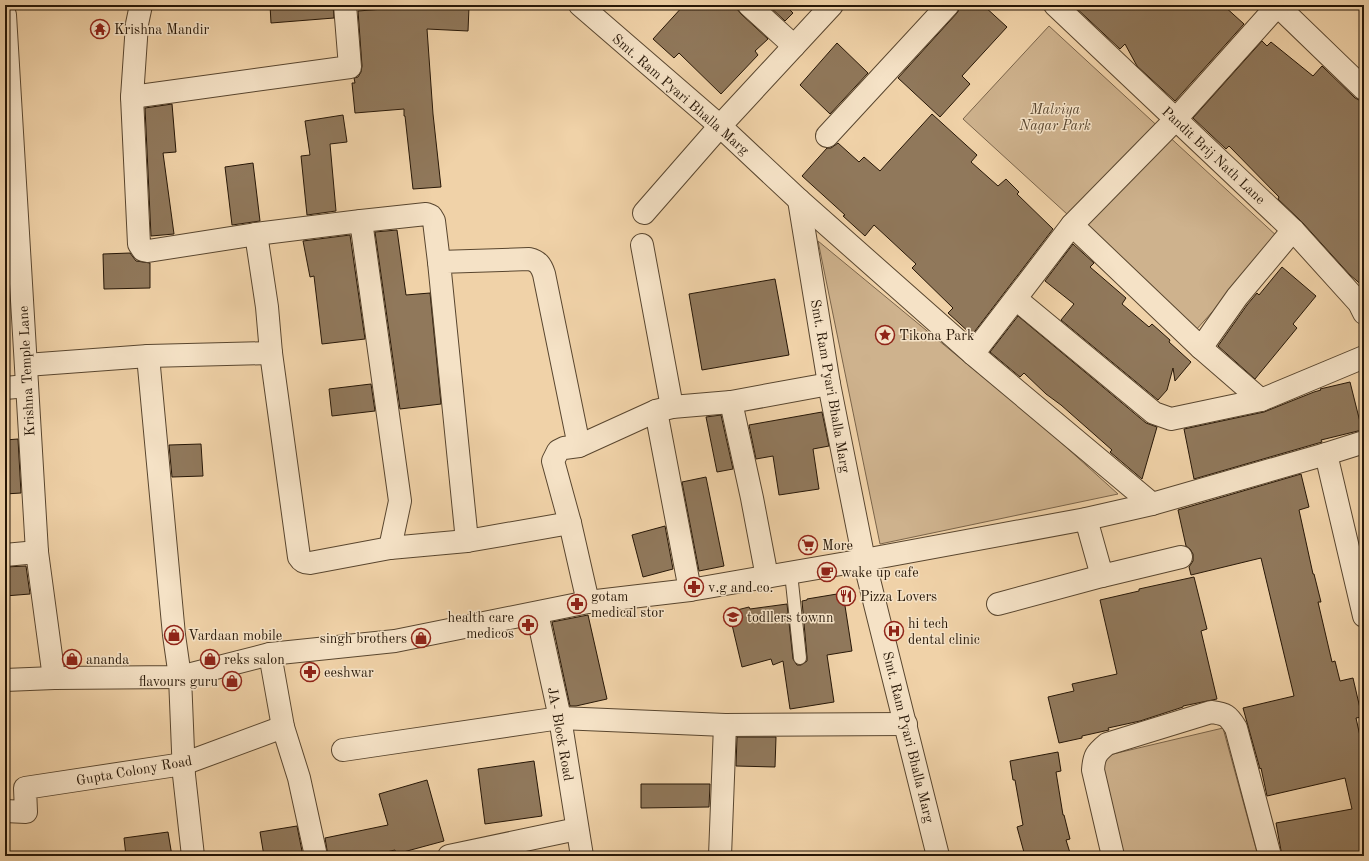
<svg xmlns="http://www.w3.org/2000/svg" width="1369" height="861" font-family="'Old Standard TT',serif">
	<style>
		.green { fill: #ceb28d; stroke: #7a644a }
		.building { fill: #90785b; stroke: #271707 }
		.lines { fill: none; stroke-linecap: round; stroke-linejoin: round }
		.lane-casing { stroke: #59462f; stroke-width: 14 }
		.street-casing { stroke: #59462f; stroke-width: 24 }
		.lane { stroke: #f5e2c6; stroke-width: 12 }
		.street { stroke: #f5e2c6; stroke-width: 22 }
		.labels { text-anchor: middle; stroke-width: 3; stroke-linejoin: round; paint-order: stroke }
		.poi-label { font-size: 14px; fill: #271707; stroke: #f5e2c6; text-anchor: start }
		.street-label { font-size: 14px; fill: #271707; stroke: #f5e2c6 }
		.park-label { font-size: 14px; font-style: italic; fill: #59462f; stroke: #f5e2c6 }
	</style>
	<rect width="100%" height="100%" fill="#f0d2a8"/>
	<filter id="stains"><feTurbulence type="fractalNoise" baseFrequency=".005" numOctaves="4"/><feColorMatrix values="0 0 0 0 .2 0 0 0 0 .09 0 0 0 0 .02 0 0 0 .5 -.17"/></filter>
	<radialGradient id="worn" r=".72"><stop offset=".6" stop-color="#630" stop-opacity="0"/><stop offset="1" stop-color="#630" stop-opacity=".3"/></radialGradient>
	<g class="green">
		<path d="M1049,26L1279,238L1195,331L963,119Z"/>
		<path d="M818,241L1046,429L1118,494L880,544Z"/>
		<path d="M1223,728L1258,856H1122L1096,758Z"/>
	</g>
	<g class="building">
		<path d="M270,5H333L334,18L271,23Z"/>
		<path d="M410,5L469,7L468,31L427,29L433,114L441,187L413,189L405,116H404V109L355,113L352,83H355L354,78L358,77L361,72L362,66L358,11L410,7Z"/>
		<path d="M684,5H737V9L741,14L768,39L755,51L758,55L721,94L679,53L674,58L653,39Z"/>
		<path d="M768,5H785L793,13L785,21Z"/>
		<path d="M960,5H983L1007,27L962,76L970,84L940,117L898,78L957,13L960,8Z"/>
		<path d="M1073,5H1223L1244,24L1175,101L1137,66L1125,44L1120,49Z"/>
		<path d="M1262,41L1267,46L1271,42L1313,76L1322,66L1355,98L1361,101H1364V287L1350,275L1302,222L1278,199L1279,197L1229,146L1226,149L1193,118Z"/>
		<path d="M837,43L868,73L830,114L800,85Z"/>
		<path d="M172,104L176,152L163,153L174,234L151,236L145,108Z"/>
		<path d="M932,114L977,155L971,162L998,186L1006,179L1019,192L1017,194L1053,229L972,335L948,313L953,308L912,268L916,264L874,225L865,236L843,216L845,215L802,176L827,148H831L838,143L859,162L864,157L880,171Z"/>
		<path d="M343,115L347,142L330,144L336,211L307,215L301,156L310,155L305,121Z"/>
		<path d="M253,163L260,221L232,225L225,167Z"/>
		<path d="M397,230L406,295L430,293L441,404L400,409L375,232Z"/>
		<path d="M350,235L365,339L322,344L314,276L310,277L303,241Z"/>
		<path d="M1073,244L1094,263L1090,267L1126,298L1122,304L1149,327L1152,324L1170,340L1169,342L1191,362L1175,381L1173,368L1167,390L1158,400L1061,320L1074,304L1045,281Z"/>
		<path d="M130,253L136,261L150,263V288L104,289L103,254Z"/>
		<path d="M1282,267L1316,296L1293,324L1297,328L1255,379L1218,346L1247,305L1257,293L1259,295Z"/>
		<path d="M775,279L789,355L702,370L689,294Z"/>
		<path d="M1018,316L1146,423L1157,427L1142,479L1110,452L1112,450L1061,405L1046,394L1024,373L1020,377L990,352Z"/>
		<path d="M1350,382L1362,430L1321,440L1322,442L1194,479L1184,429L1264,412L1314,392L1321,390L1320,389Z"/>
		<path d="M371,384L375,411L332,416L329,389Z"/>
		<path d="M822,412L829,446L813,449L819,489L779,495L773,456L756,459L749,425Z"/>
		<path d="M721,415L733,469L717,472L706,417Z"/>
		<path d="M18,439L21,493L5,494V440Z"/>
		<path d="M201,444L203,476L172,477L169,445Z"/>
		<path d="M1301,474L1309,507L1299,510L1313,574H1314L1321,602H1318L1332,662L1335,661L1340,681L1353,678L1362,717L1356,718L1364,754V856H1282L1276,823L1352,809L1345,778L1267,796L1261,768L1260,769L1243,708L1294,696L1261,558L1191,575L1189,567L1193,561V554L1190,549L1186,546L1178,510Z"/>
		<path d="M706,477L724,566L699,571L682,482Z"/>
		<path d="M665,526L673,569L643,577L632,535Z"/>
		<path d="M26,566L30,594L5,596V567Z"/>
		<path d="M1194,577L1207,629L1201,631L1217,699L1183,706V707L1140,721L1108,728L1109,730L1082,736V738L1059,743L1048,697L1074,691L1072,684L1117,674L1100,600L1139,591V589Z"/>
		<path d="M843,593L852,651L827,655L834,702L790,709L783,661L773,665L771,659L742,667L729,612L749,607L750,609L787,604L793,659L797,665H801L807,661V657L802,601L807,600V599Z"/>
		<path d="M588,615L607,699L576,706H570L552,622Z"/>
		<path d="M737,737H776L775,767L736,766Z"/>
		<path d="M1058,752L1061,771L1056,772L1063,815H1064L1070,839L1066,840L1071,856H1025L1017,827L1023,825L1015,780H1013L1010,761Z"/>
		<path d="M534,761L542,816L485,824L478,769Z"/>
		<path d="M427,780L444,841L396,854L395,850L369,856H328L325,838L388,825L379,794Z"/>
		<path d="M641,784H710L709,807L641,808Z"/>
		<path d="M297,826L303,856H264L260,832Z"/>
		<path d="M168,832L172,856H126L124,838Z"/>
	</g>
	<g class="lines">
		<defs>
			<path id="lane" d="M791,573L800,658"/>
			<g id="street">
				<path d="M141,5L137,24L132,97L139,244L143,250L148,251L256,234L361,221L400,501L390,548"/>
				<path d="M580,5L720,126L799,200L973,354L1152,504"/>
				<path d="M749,5L794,46"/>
				<path d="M1055,5L1293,230L1359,303L1364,313"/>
				<path d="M1277,5L1364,89"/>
				<path d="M5,15L37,552L54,678"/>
				<path d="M132,97L350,67L345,5"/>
				<path d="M827,136L948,5"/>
				<path d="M799,200L829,384L864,560L938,856"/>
				<path d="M644,213L720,126L832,5"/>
				<path d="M361,221L426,214L431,216L434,221L439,262"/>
				<path d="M1072,225L1201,348L1237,297L1293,230"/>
				<path d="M256,234L267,307L271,353L299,557C302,562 305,563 310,563L390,548L467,541L570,523"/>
				<path d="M642,245L672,407"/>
				<path d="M1016,299L1154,413L1171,419L1261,400"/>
				<path d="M1201,348L1261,400L1364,357"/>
				<path d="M973,354L1072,225L1176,119L1278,5"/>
				<path d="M148,356L174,635L180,677L184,775L193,856"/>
				<path d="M26,365L148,356L271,353"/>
				<path d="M5,388L27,386"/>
				<path d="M731,402L752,498L767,577"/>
				<path d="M656,411L690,590"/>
				<path d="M1326,454L1364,616"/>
				<path d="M1086,519L1102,576L1181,557"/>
				<path d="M467,541L439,262L529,259C538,261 541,265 544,274L579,446"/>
				<path d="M5,555L37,552"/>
				<path d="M588,602L570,523L553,461L558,451L564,448L579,446L656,411L672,407L731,402L829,384"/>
				<path d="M998,604L1102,576"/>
				<path d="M537,613L560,718L582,856"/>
				<path d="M270,654L283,727L299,778L316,856"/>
				<path d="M5,680L54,678L180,677L270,654L395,641L588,602L690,590L864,560L1086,519L1152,504L1326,454L1364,442"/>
				<path d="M343,750L560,718L725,725L906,724"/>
				<path d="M5,811L26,812L25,788L183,764L283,727"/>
				<path d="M449,856L577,829"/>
				<path d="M720,856L725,725"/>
				<path d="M1113,856L1093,770C1094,756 1096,753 1107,744L1211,712C1226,714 1228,715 1236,728L1270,856"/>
			</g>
		</defs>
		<use href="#lane" class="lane-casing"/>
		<use href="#street" class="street-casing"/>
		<use href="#lane" class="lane"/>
		<use href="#street" class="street"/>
	</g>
	<defs>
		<symbol id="temple-ring" viewBox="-11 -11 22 22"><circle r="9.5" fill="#f5e2c6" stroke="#8f2418" stroke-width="1.5"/><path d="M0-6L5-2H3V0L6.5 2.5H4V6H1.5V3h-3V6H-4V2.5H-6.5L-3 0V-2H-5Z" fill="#8f2418"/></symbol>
		<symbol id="sight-ring" viewBox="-11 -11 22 22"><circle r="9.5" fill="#f5e2c6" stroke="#8f2418" stroke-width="1.5"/><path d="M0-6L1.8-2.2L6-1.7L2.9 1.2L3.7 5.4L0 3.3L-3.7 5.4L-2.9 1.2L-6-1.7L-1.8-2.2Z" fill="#8f2418"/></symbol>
		<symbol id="supermarket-ring" viewBox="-11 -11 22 22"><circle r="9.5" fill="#f5e2c6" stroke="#8f2418" stroke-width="1.5"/><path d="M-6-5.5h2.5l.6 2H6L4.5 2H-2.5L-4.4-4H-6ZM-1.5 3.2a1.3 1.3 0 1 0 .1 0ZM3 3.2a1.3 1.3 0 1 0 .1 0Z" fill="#8f2418"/></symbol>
		<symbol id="cafe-ring" viewBox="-11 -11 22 22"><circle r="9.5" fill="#f5e2c6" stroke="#8f2418" stroke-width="1.5"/><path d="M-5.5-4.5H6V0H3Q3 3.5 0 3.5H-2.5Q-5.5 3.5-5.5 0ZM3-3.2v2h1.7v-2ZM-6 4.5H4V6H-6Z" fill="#8f2418"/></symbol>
		<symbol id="pharmacy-ring" viewBox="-11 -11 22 22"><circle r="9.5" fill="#f5e2c6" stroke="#8f2418" stroke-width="1.5"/><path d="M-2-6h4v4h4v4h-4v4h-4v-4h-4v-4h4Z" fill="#8f2418"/></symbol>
		<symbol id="restaurant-ring" viewBox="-11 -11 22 22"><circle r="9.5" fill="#f5e2c6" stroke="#8f2418" stroke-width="1.5"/><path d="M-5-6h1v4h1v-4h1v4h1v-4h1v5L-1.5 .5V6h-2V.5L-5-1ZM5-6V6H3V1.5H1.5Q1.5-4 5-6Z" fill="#8f2418"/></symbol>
		<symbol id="school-ring" viewBox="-11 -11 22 22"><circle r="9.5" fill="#f5e2c6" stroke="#8f2418" stroke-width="1.5"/><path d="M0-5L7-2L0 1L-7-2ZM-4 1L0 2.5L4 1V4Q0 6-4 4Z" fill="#8f2418"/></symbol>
		<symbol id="hospital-ring" viewBox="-11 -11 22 22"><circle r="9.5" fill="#f5e2c6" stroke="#8f2418" stroke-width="1.5"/><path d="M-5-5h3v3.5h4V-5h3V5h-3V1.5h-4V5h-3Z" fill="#8f2418"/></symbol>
		<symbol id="shop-ring" viewBox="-11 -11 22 22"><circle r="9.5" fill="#f5e2c6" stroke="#8f2418" stroke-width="1.5"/><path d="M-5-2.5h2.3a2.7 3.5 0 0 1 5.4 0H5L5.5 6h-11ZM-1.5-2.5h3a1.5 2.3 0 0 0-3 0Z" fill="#8f2418"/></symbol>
	</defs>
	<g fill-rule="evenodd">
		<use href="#temple-ring" x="89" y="18" width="22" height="22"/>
		<use href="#sight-ring" x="874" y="324" width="22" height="22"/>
		<use href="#supermarket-ring" x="797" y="534" width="22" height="22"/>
		<use href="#cafe-ring" x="816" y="561" width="22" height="22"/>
		<use href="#pharmacy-ring" x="683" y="576" width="22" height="22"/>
		<use href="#restaurant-ring" x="835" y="585" width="22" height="22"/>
		<use href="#pharmacy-ring" x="566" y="593" width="22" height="22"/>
		<use href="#school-ring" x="722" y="606" width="22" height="22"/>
		<use href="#pharmacy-ring" x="517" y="614" width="22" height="22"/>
		<use href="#hospital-ring" x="883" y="620" width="22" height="22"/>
		<use href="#shop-ring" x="163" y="624" width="22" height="22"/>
		<use href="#shop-ring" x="410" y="627" width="22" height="22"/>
		<use href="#shop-ring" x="61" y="648" width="22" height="22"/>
		<use href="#shop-ring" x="199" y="648" width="22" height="22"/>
		<use href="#pharmacy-ring" x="299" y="661" width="22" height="22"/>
		<use href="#shop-ring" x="221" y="670" width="22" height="22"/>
	</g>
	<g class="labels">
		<g class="poi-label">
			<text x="114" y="34">Krishna Mandir</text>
			<text x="899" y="340">Tikona Park</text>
			<text x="822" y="550">More</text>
			<text x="841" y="577">wake up cafe</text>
			<text x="708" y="592">v.g and co.</text>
			<text x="591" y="601">gotam<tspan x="591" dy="16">medical stor</tspan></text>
			<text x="860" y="601">Pizza Lovers</text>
			<text x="514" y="622" text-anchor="end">health care<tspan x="514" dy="16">medicos</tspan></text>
			<text x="747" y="622">todllers townn</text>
			<text x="908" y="628">hi tech<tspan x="908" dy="16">dental clinic</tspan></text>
			<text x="188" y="640">Vardaan mobile</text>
			<text x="407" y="643" text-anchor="end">singh brothers</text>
			<text x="86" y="664">ananda</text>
			<text x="224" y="664">reks salon</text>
			<text x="324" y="677">eeshwar</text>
			<text x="218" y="686" text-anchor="end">flavours guru</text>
		</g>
		<g class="street-label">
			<text transform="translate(681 94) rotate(41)" y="5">Smt. Ram Pyari Bhalla Marg</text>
			<text transform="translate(1214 155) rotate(43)" y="5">Pandit Brij Nath Lane</text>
			<text transform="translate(26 371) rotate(-93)" y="5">Krishna Temple Lane</text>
			<text transform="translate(831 386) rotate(80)" y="5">Smt. Ram Pyari Bhalla Marg</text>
			<text transform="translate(561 734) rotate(80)" y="5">JA- Block Road</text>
			<text transform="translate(909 737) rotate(76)" y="5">Smt. Ram Pyari Bhalla Marg</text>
			<text transform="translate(134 770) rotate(-10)" y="5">Gupta Colony Road</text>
		</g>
		<g class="park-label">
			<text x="1055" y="114">Malviya<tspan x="1055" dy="16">Nagar Park</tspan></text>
		</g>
	</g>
	<rect width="1369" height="861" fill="none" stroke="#f0d2a8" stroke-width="20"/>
	<rect x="6" y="6" width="1357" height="849" fill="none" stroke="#271707" stroke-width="2"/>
	<rect x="10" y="10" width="1349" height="841" fill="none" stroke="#271707"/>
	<rect width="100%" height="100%" filter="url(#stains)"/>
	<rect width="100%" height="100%" fill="url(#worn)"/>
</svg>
